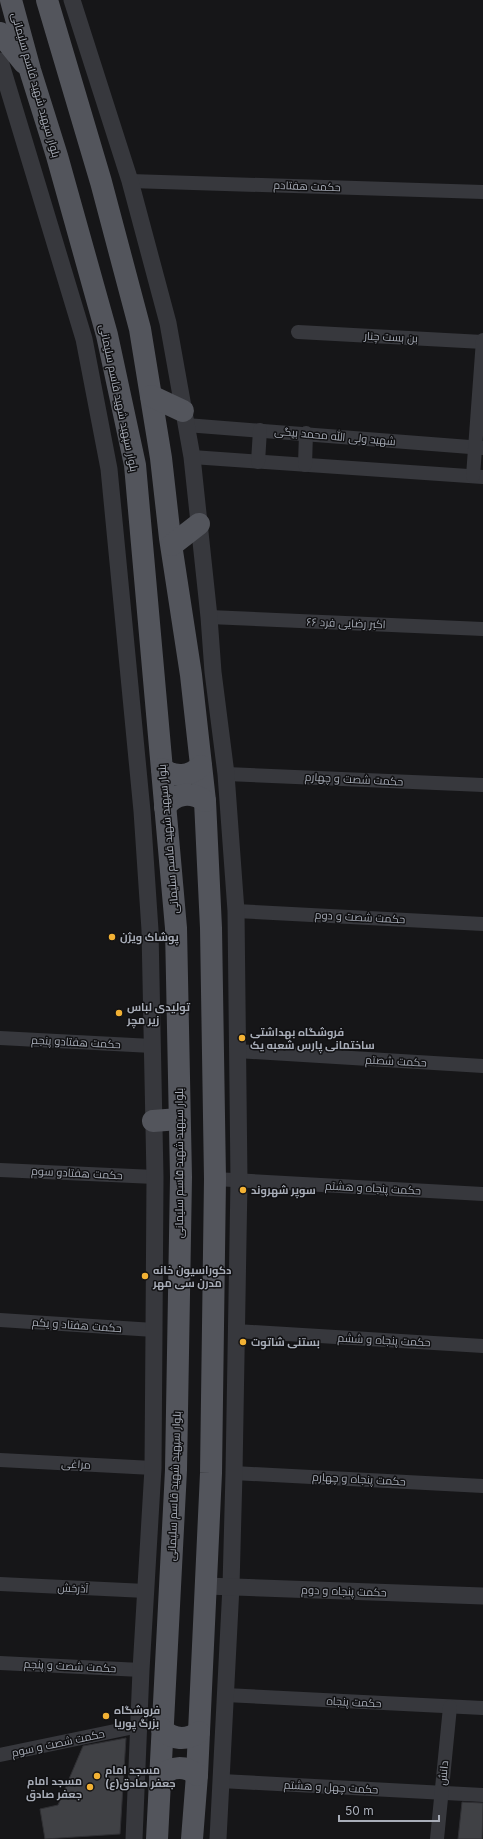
<svg xmlns="http://www.w3.org/2000/svg" width="483" height="1839" font-family="Inter,Cairo,sans-serif">
	<style>
		.building { fill: #404145; stroke: #303034 }
		.lines { fill: none; stroke-linecap: round; stroke-linejoin: round }
		.minor { stroke: #37383d; stroke-width: 14 }
		.tertiary { stroke: #37383d; stroke-width: 17 }
		.primary { stroke: #53555c; stroke-width: 22 }
		.poi-dot { fill: #f2b134; stroke: #111113; stroke-width: 1.5 }
		.labels { text-anchor: middle; stroke-width: 3; stroke-linejoin: round; paint-order: stroke }
		.street-label { font-size: 11px; fill: #a8adb8; stroke: #111113 }
		.poi-label { font-size: 11px; font-weight: bold; fill: #a8adb8; stroke: #111113; text-anchor: start }
	</style>
	<rect width="100%" height="100%" fill="#161618"/>
	<g class="building">
		<path d="M126,1738L120,1834L45,1839L40,1809L58,1805L83,1746Z"/>
		<path d="M462,1802L483,1803L482,1839H458Z"/>
	</g>
	<g class="lines">
		<g class="minor">
			<path d="M130,181L483,192"/>
			<path d="M298,332L483,342"/>
			<path d="M186,425L483,448"/>
			<path d="M192,457L483,477"/>
			<path d="M258,462L260,430"/>
			<path d="M305,465L306,433"/>
			<path d="M473,476L483,340"/>
			<path d="M209,617L483,629"/>
			<path d="M226,774L483,785"/>
			<path d="M236,911L483,924"/>
			<path d="M0,1038L152,1046"/>
			<path d="M237,1051L483,1066"/>
			<path d="M0,1170L155,1177"/>
			<path d="M215,1179L483,1194"/>
			<path d="M0,1320L154,1330"/>
			<path d="M236,1331L483,1346"/>
			<path d="M0,1460L153,1468"/>
			<path d="M234,1473L483,1486"/>
			<path d="M0,1584L146,1591"/>
			<path d="M0,1663L141,1670"/>
			<path d="M225,1695L483,1708"/>
			<path d="M0,1755L139,1726"/>
			<path d="M221,1781L483,1795"/>
			<path d="M437,1839L450,1707"/>
		</g>
		<g class="tertiary">
			<path d="M72,0L130,181L168,323L192,457L209,617L213,672L226,774L236,911L239,1181L234,1473L231,1586L218,1839"/>
			<path d="M0,61L84,339L109,469L142,811L150,930L155,1177L154,1330L153,1468L141,1670L134,1839"/>
			<path d="M206,1586L483,1596"/>
		</g>
		<g class="primary">
			<path d="M11,0L30,70L57,156L107,335L135,465L176,928L181,1177L176,1470L157,1839"/>
			<path d="M47,0L101,182L140,329L161,458L170,538L191,675L205,801L211,928L215,1179L211,1473L197,1775L192,1839"/>
			<path d="M0,33L24,63"/>
			<path d="M151,396L183,411"/>
			<path d="M172,545L199,524"/>
			<path d="M162,769C176,778 189,777 201,766"/>
			<path d="M165,807C175,793 191,791 205,801"/>
			<path d="M153,1121L179,1119"/>
			<path d="M162,1729C173,1740 186,1741 199,1732"/>
			<path d="M160,1777C171,1766 185,1765 197,1775"/>
		</g>
	</g>
	<g class="poi-dot">
		<circle cx="112" cy="937" r="4"/>
		<circle cx="119" cy="1013" r="4"/>
		<circle cx="242" cy="1038" r="4"/>
		<circle cx="243" cy="1190" r="4"/>
		<circle cx="145" cy="1276" r="4"/>
		<circle cx="243" cy="1342" r="4"/>
		<circle cx="106" cy="1716" r="4"/>
		<circle cx="97" cy="1776" r="4"/>
		<circle cx="90" cy="1787" r="4"/>
	</g>
	<g class="labels">
		<g class="street-label">
			<text transform="translate(36 85) rotate(74)" y="4">بلوار سپهبد شهید قاسم سلیمانی</text>
			<text transform="translate(307 186) rotate(2)" y="4">حکمت هفتادم</text>
			<text transform="translate(391 337) rotate(3)" y="4">بن بست چنار</text>
			<text transform="translate(119 398) rotate(78)" y="4">بلوار سپهبد شهید قاسم سلیمانی</text>
			<text transform="translate(335 436) rotate(5)" y="4">شهید ولی الله محمد بیگی</text>
			<text transform="translate(346 623) rotate(2)" y="4">۶۶ اکبر رضایی فرد</text>
			<text transform="translate(354 779) rotate(3)" y="4">حکمت شصت و چهارم</text>
			<text transform="translate(168 839) rotate(-95)" y="4">بلوار سپهبد شهید قاسم سلیمانی</text>
			<text transform="translate(360 917) rotate(3)" y="4">حکمت شصت و دوم</text>
			<text transform="translate(76 1042) rotate(3)" y="4">حکمت هفتادو پنجم</text>
			<text transform="translate(396 1061) rotate(3)" y="4">حکمت شصتم</text>
			<text transform="translate(179 1163) rotate(-90)" y="4">بلوار سپهبد شهید قاسم سلیمانی</text>
			<text transform="translate(77 1173) rotate(3)" y="4">حکمت هفتادو سوم</text>
			<text transform="translate(373 1188) rotate(3)" y="4">حکمت پنجاه و هشتم</text>
			<text transform="translate(77 1325) rotate(4)" y="4">حکمت هفتاد و یکم</text>
			<text transform="translate(384 1340) rotate(3)" y="4">حکمت پنجاه و ششم</text>
			<text transform="translate(76 1464) rotate(3)" y="4">مراغی</text>
			<text transform="translate(359 1479) rotate(3)" y="4">حکمت پنجاه و چهارم</text>
			<text transform="translate(174 1486) rotate(-88)" y="4">بلوار سپهبد شهید قاسم سلیمانی</text>
			<text transform="translate(73 1588) rotate(3)" y="4">آذرخش</text>
			<text transform="translate(344 1591) rotate(2)" y="4">حکمت پنجاه و دوم</text>
			<text transform="translate(70 1666) rotate(3)" y="4">حکمت شصت و پنجم</text>
			<text transform="translate(354 1702) rotate(3)" y="4">حکمت پنجاه</text>
			<text transform="translate(58 1743) rotate(-12)" y="4">حکمت شصت و سوم</text>
			<text transform="translate(443 1773) rotate(-84)" y="4">دانش</text>
			<text transform="translate(331 1787) rotate(3)" y="4">حکمت چهل و هشتم</text>
		</g>
		<g class="poi-label">
			<text x="120" y="941">پوشاک ویژن</text>
			<text x="127" y="1011">تولیدی لباس<tspan x="127" dy="13">زیر مچر</tspan></text>
			<text x="250" y="1036">فروشگاه بهداشتی<tspan x="250" dy="13">ساختمانی پارس شعبه یک</tspan></text>
			<text x="251" y="1194">سوپر شهروند</text>
			<text x="153" y="1274">دکوراسیون خانه<tspan x="153" dy="13">مدرن سی مهر</tspan></text>
			<text x="251" y="1346">بستنی شاتوت</text>
			<text x="114" y="1714">فروشگاه<tspan x="114" dy="13">بزرگ پوریا</tspan></text>
			<text x="105" y="1774">مسجد امام<tspan x="105" dy="13">جعفر صادق(ع)</tspan></text>
			<text x="82" y="1785" text-anchor="end">مسجد امام<tspan x="82" dy="13">جعفر صادق</tspan></text>
		</g>
	</g>
	<path d="M339 1815v6h100v-6" fill="none" stroke="#a8adb8" stroke-width="2"/>
	<text x="345" y="1815" font-size="12" fill="#a8adb8" stroke="#111113" stroke-width="3" paint-order="stroke">50 m</text>
</svg>
